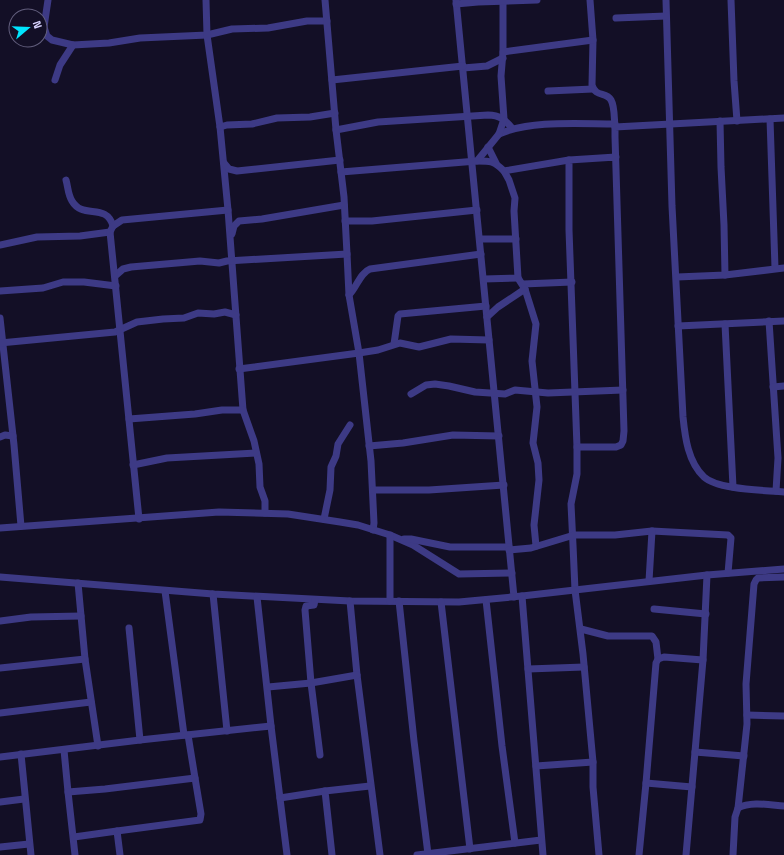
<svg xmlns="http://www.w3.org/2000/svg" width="784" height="855" font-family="'Space Grotesk',sans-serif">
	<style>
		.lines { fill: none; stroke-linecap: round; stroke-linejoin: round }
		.minor { stroke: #3d3a85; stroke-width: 7 }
	</style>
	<rect width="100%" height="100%" fill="#130f26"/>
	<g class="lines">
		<g class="minor">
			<path d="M48,0L44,27L47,36L52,40L73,45L109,43L140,38L207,35L232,29L268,28L307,21H327"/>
			<path d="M206,0L207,35L220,127L228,210L243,410L254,441L259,464L260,487L265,501V513"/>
			<path d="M456,0L514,597"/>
			<path d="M590,0L593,40L592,85C596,98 606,91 611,100C615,107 614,119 615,127"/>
			<path d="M666,0L672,206L683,417C685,437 688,462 704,477C718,490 765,490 784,492"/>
			<path d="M731,0L734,81L737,121"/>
			<path d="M503,1V52"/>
			<path d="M456,4L478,2L537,0"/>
			<path d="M616,18L666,16"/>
			<path d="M463,68L487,66L503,58"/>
			<path d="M55,80L60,65L73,45"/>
			<path d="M332,80L463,66"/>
			<path d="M548,91L593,89"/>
			<path d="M770,119L775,268"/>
			<path d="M720,121L721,167L724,225L725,275"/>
			<path d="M220,127L227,125L252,124L277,118L310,117L335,113"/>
			<path d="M336,130L378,122L488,115C500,115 505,120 512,128"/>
			<path d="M499,134C531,120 579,124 615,124"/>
			<path d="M488,147L496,163"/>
			<path d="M616,157L569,160V230L577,447H616L621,445L623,441L624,431C621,333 618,235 615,137V127L784,118"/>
			<path d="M477,161C491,161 494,161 504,171L569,160"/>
			<path d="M224,163L229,169L237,171L340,160"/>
			<path d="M341,172L477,161L499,134L504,119L501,76L503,52L593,40"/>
			<path d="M66,180C68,187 68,195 72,201C83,220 106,202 113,226"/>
			<path d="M345,221H372L477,210"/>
			<path d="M232,234L234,226L239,221L262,219L344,205"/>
			<path d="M480,239H516"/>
			<path d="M0,245L37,237L80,236L110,232"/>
			<path d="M347,254L349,295L359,353L371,461L374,523L373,530"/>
			<path d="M115,276L123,269L131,267L200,261L219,263L227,261L347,254L344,197L336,130L325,0"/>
			<path d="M677,277L725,275L784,268"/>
			<path d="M518,278L525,289L536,324L532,361L537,407L533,443L538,463L539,480L534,525L536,546"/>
			<path d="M484,279L518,278L514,211L515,198L509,180L504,171"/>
			<path d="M523,284L572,282"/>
			<path d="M0,291L43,288L63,282H84L116,286"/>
			<path d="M349,295C357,287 360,273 370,269L481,254"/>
			<path d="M487,317L498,307L525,289"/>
			<path d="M0,318L14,445L21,526"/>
			<path d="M769,321L778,458L776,491"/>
			<path d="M725,324L733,487"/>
			<path d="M678,326L784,321"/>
			<path d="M0,343L115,332L137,322L163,319L184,318L198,313L214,314L225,312L236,315"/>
			<path d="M394,344L398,316L400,314L486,306"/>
			<path d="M239,369L359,353L378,350L400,343L419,347L451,339L489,340"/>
			<path d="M773,387L784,386"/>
			<path d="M411,394L426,385L435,384L449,386L475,392L505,394L515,390L548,393L623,390"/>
			<path d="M129,419L195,414L222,410H243"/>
			<path d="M0,437L5,435L13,436"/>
			<path d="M369,446L403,443L453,435L499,436"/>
			<path d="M577,447V474L571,504L573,545L575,590L583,654L593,762V787L599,855"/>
			<path d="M133,465L167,458L256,453"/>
			<path d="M373,490H429L504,485"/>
			<path d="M139,519L110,232L113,226L122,220L228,210"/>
			<path d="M324,519L330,490L331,467L336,456L338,444L350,425"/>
			<path d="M0,528L219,512L288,514L340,522L358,525L390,535L413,545L459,574L512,573"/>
			<path d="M404,539H411L450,547H509"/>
			<path d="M509,550L531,548L574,535H615L652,531L728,535L731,538L728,573"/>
			<path d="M0,577L213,594L350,601L459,602L522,596L707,575L784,569"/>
			<path d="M649,581L652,531"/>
			<path d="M78,583L85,659L98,746"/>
			<path d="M165,591L184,735"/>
			<path d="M213,594L227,731"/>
			<path d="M522,596L543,855"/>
			<path d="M257,597L271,726L287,855"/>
			<path d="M315,600L314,605L306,606L305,610L311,683L320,755"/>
			<path d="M486,600L502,746L515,843"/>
			<path d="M350,601L357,675L380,855"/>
			<path d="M390,601V535"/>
			<path d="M399,601L414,741L428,854"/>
			<path d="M441,602L470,849"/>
			<path d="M654,609L706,614"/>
			<path d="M0,621L31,617L81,616"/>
			<path d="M129,628L140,740"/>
			<path d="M581,629L608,636H652L656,642L658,659"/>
			<path d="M0,668L85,659"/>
			<path d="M528,669L584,667"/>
			<path d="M268,687L311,683L357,675"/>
			<path d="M0,713L91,702"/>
			<path d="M747,715L784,716"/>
			<path d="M64,750L68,792L105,789L195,778L188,735"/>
			<path d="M695,752L744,756"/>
			<path d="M21,754L31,855"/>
			<path d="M0,757L140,740L271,726"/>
			<path d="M536,766L593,762"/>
			<path d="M646,783L692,787"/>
			<path d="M68,792L75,855"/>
			<path d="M280,798L325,791"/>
			<path d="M0,802L24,799"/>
			<path d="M738,808L747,724L746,684L754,584L756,580L758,578L784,577"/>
			<path d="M117,831L200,820L201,814L195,778"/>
			<path d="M74,837L117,831L120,855"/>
			<path d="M0,847L29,844"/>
			<path d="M332,855L325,791L370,786"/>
			<path d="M417,855L541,840"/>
			<path d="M639,855L646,783L656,663L658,659L664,657L703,660"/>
			<path d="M686,855L703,660L707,575"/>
			<path d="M733,855L735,817L738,808C751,801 770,805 784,806"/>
		</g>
	</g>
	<g transform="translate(28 28) rotate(71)"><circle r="19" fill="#130f26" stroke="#625e7d"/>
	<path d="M0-3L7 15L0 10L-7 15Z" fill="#00e5ff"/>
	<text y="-6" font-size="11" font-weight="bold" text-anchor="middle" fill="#d9d4ff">N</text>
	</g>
</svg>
